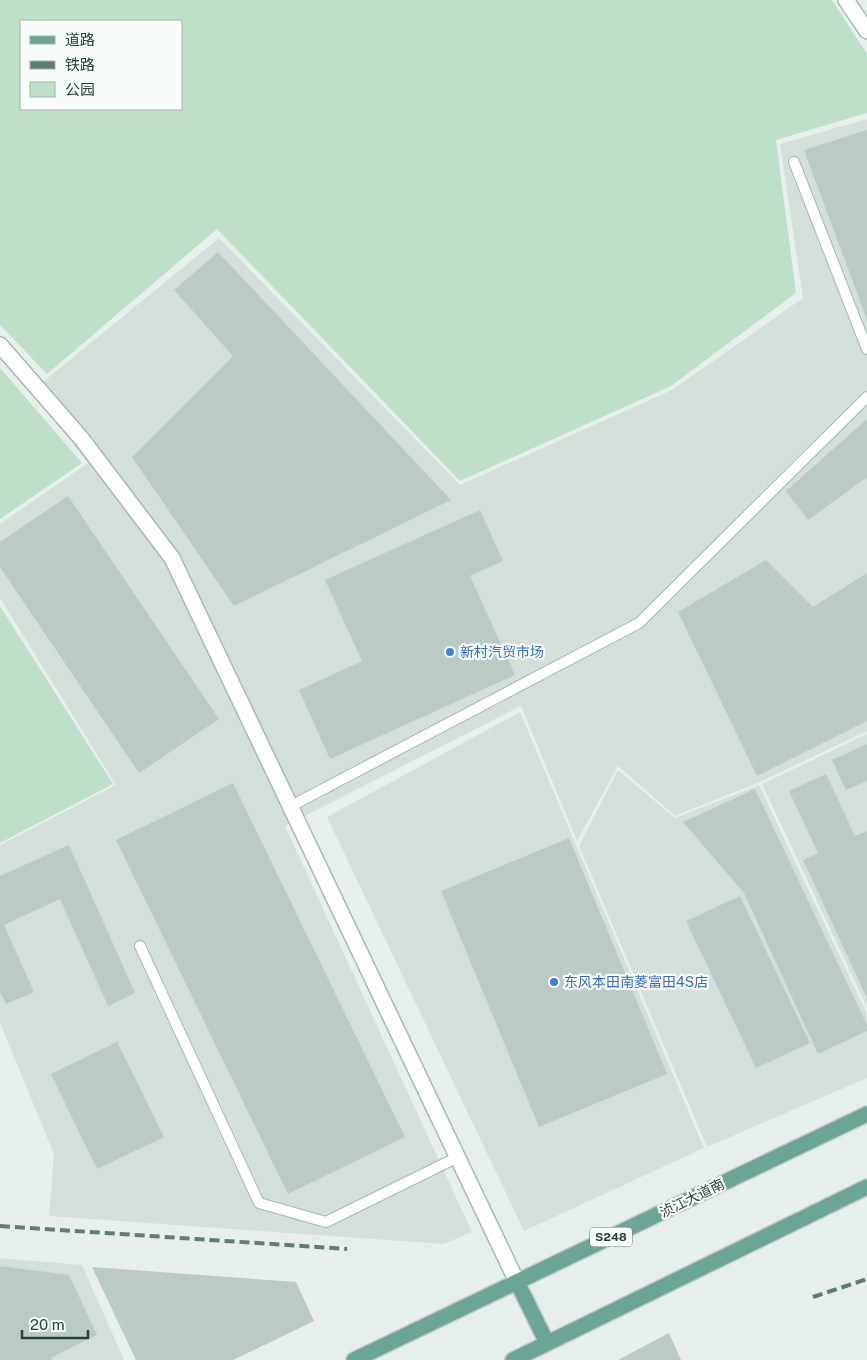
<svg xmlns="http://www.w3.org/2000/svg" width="867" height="1360" font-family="'Public Sans','Noto Sans SC',sans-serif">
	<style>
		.built { fill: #d4dfda }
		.green { fill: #bfe0c8; fill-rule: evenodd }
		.building { fill: #bbcac4 }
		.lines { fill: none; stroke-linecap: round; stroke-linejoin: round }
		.lane-casing { stroke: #a8b8b2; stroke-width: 12 }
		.street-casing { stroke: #a8b8b2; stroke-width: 18 }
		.primary-casing { stroke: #c2cac8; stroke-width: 18 }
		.lane { stroke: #fff; stroke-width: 10 }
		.street { stroke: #fff; stroke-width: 15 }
		.primary { stroke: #6aa596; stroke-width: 15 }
		.rail { stroke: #5f7d75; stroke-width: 4; stroke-dasharray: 10 5; stroke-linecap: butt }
		.shop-dot { fill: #3f7fe0; stroke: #f7fbf9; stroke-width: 2 }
		.labels { text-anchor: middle; stroke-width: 4.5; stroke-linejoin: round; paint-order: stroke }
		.shield { fill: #f7fbf9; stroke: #637a73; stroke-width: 1 }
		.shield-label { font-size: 12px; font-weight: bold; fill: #24423a }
		.shop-label { font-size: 14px; fill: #366cbe; stroke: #f7fbf9; text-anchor: start }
		.street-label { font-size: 14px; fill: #24423a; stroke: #f7fbf9 }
	</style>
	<rect width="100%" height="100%" fill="#e6efeb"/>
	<g class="built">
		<path d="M867,119V731L758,783L675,816L618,766L577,841L521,706L285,826L472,1232L444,1244L49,1216L54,1154L0,1023V845L116,785L0,598V524L88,463L32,391L219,238L460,485L672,390L803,298L780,144Z"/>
		<path d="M520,712L704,1148L524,1231L327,817Z"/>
		<path d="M867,734V1007L762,784Z"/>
		<path d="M618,770L675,818L759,785L867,1014V1078L707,1147L579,846Z"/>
		<path d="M0,1258L82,1265L124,1360H0Z"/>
	</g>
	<g class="green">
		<path d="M0,0H832L867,54V113L776,140L796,293L671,386L460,481L217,229L47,374L0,325ZM181,21V109H21V21Z"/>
		<path d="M0,368L82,463L0,519Z"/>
		<path d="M0,606L113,784L0,843Z"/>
	</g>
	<g class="building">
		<path d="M867,130V320L804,150Z"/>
		<path d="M218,252L451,500L234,606L132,457L233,356L174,290Z"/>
		<path d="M867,419V477L808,520L786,491Z"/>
		<path d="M68,496L219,719L139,773L0,567V542Z"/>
		<path d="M480,510L503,561L470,576L515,675L330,759L299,690L362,661L325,580Z"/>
		<path d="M766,560L813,607L867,573V721L757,776L678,612Z"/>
		<path d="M867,744V781L846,790L832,760Z"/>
		<path d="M826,774L855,836L867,831V998L803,860L818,853L789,791Z"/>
		<path d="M233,783L405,1137L288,1194L116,840Z"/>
		<path d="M755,789L867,1025V1031L818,1054L744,893L683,822Z"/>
		<path d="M569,838L667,1074L539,1127L441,891Z"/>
		<path d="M69,845L135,993L108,1006L60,899L4,925L34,992L6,1004L0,992V876Z"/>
		<path d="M740,896L810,1043L756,1068L686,921Z"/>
		<path d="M117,1042L164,1137L97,1169L51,1074Z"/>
		<path d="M0,1266L69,1275L97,1335L51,1358L52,1360H0Z"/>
		<path d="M92,1267L296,1282L314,1321L233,1360H136Z"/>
		<path d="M669,1333L681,1360H618Z"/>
	</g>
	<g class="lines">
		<defs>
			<g id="lane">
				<path d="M794,162L867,349"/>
				<path d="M291,806L639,623L867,397"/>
				<path d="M140,946L259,1203L326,1222L458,1157"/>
			</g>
			<g id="street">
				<path d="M846,0L867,31"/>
				<path d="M0,345L81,438L172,558L517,1282"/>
			</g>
			<g id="primary">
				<path d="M517,1282L547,1343"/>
				<path d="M354,1360L867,1114"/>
				<path d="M513,1360L867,1187"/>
			</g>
		</defs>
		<use href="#lane" class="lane-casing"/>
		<use href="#street" class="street-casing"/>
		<use href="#primary" class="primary-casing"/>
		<use href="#lane" class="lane"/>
		<use href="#street" class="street"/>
		<use href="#primary" class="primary"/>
		<g class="rail">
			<path d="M0,1226L347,1249"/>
			<path d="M813,1297L867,1279"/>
		</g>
	</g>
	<g class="shop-dot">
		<circle cx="450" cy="652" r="5"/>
		<circle cx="554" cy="982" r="5"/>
	</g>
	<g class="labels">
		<rect class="shield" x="590" y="1227.5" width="42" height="19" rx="4"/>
		<g class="shield-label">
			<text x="611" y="1241">S248</text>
		</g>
		<g class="shop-label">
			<text x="460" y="657">新村汽贸市场</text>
			<text x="564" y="987">东风本田南菱富田4S店</text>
		</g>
		<g class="street-label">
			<text transform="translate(692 1198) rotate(-26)" y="5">浈江大道南</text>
		</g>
	</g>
	<rect x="20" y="20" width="162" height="90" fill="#f7fbf9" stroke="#a3b1ad"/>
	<rect x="30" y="36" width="25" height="8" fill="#6aa596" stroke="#a3b1ad"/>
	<text x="65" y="45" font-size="15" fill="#24423a">道路</text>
	<rect x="30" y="61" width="25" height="8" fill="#5f7d75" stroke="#a3b1ad"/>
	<text x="65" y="70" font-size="15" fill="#24423a">铁路</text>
	<rect x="30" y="82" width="25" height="15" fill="#bfe0c8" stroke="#a3b1ad"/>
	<text x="65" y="95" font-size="15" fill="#24423a">公园</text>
	<path d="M22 1330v8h66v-8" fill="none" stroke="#24423a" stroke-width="2.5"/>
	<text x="30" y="1330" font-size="15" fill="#24423a" stroke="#f7fbf9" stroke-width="4" paint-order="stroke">20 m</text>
</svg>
